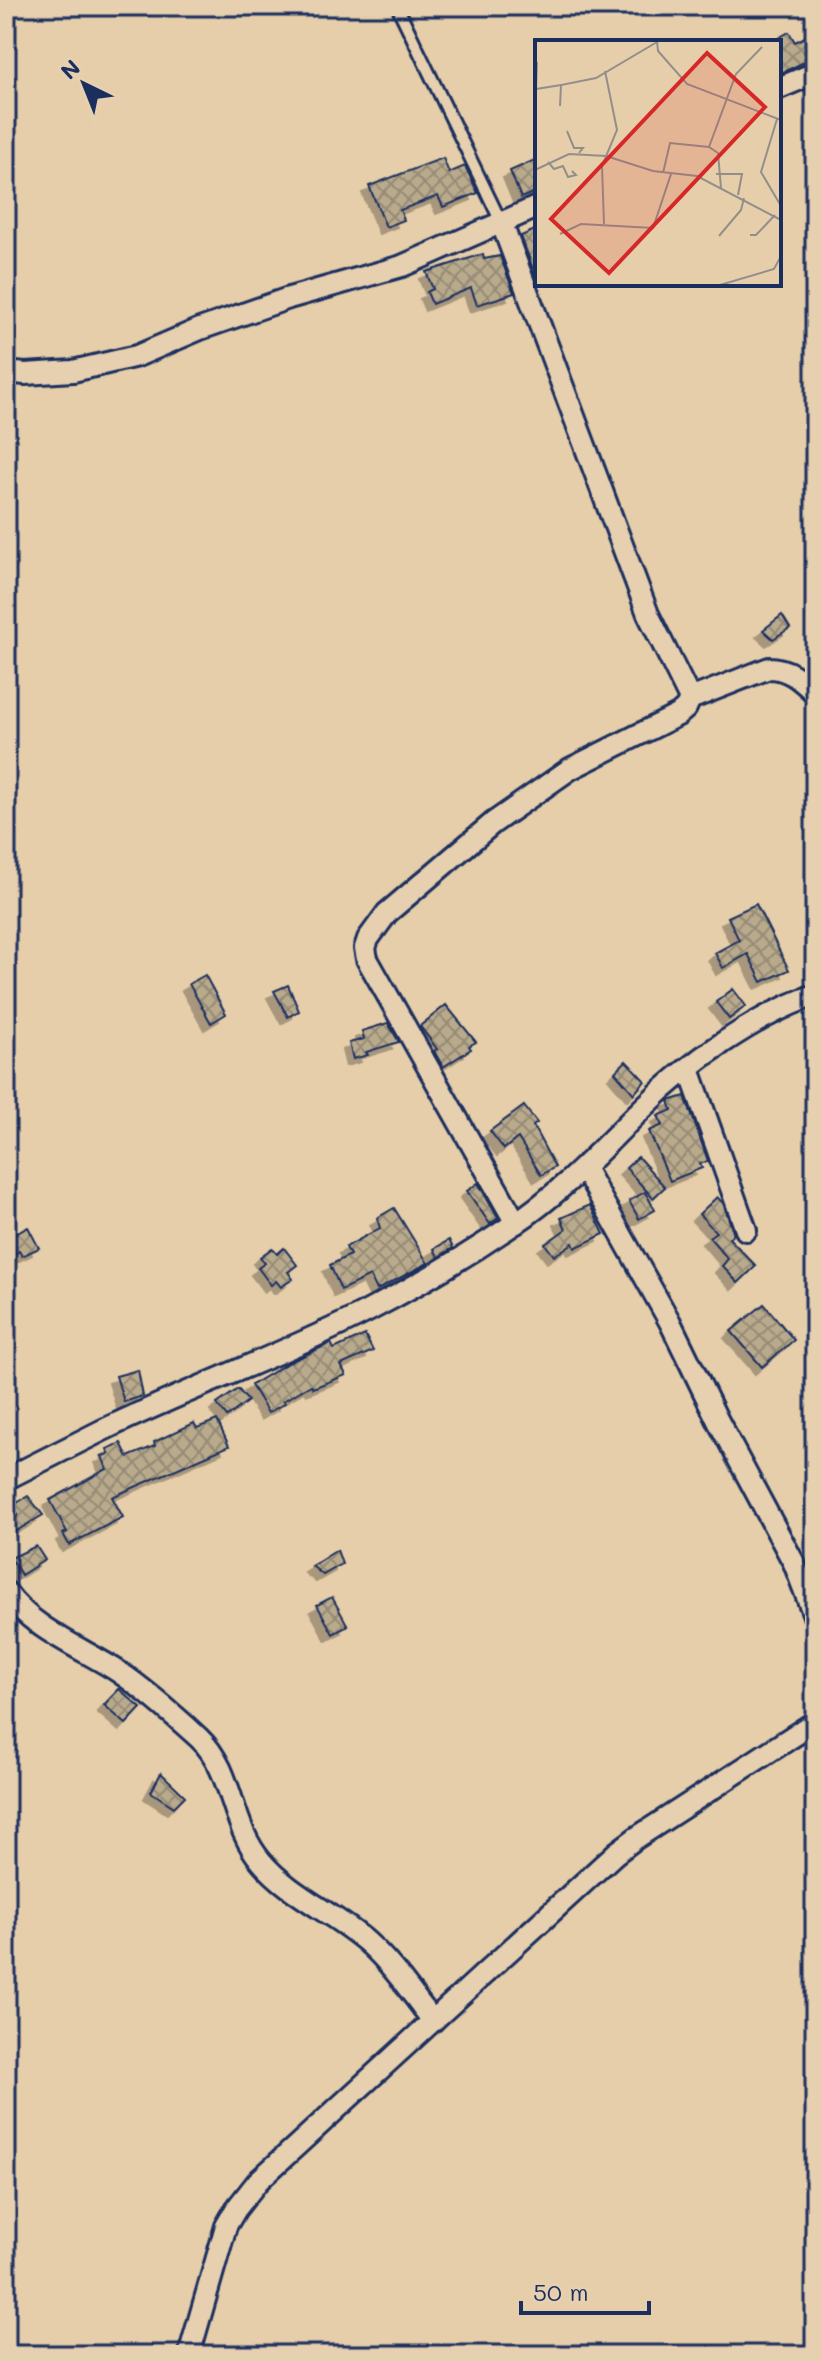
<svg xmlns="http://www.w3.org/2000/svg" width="821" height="2361" font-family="Mali,sans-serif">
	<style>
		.building { fill: url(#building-cross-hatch); stroke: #1b2f5e; stroke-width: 2; filter: url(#shadow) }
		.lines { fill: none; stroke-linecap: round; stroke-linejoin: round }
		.service-casing { stroke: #1b2f5e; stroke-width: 16 }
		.minor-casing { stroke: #1b2f5e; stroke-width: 26 }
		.service { stroke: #e7d0b0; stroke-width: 10 }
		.minor { stroke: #e7d0b0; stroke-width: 20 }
		.inset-road { fill: none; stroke: #948e8b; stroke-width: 2 }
		.view { fill: #d62828; fill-opacity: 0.15; stroke: #d62828; stroke-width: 4 }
		.inset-edge { fill: none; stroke: #1b2f5e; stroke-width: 4 }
	</style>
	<defs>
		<pattern id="building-cross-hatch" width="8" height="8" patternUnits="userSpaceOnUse" patternTransform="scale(2)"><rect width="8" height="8" fill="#b9aa8c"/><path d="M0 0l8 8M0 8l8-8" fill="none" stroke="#968b76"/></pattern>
		<filter id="shadow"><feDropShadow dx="-7" dy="7" stdDeviation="0" flood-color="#0004"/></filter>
	</defs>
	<rect width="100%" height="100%" fill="#e5cea9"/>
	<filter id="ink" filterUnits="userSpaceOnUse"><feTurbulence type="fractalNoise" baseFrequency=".0125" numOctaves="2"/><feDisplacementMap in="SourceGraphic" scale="16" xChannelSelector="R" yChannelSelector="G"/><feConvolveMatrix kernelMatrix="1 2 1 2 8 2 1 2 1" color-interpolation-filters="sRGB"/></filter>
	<g filter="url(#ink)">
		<g class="building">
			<path d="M789,32L795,42L815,32V57L779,74V42L775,40Z"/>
			<path d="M443,158L449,173L465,166L478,193L443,207L438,196L400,210L404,220L386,227L369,186Z"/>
			<path d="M537,159V191L521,198L510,171Z"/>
			<path d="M537,229V280L521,236Z"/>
			<path d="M483,254L484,259L500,256L514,293L477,305L471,288L432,304L427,292L433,289L426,272Z"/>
			<path d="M782,615L790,628L773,639L763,630Z"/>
			<path d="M756,904L789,970L762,982L748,954L723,968L715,953L739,940L728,917Z"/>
			<path d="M205,975L226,1014L211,1023L189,984Z"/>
			<path d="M288,985L299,1011L288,1017L274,991Z"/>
			<path d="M733,989L746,1006L729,1019L716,1002Z"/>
			<path d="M446,1005L476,1042L469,1046L471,1049L443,1067L434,1051L437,1049L420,1026Z"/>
			<path d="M388,1023L399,1042L366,1052L368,1055L353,1059L349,1043L364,1039L362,1031Z"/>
			<path d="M626,1061L645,1081L634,1094L615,1072Z"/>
			<path d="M685,1096L708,1161L700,1164L702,1168L670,1181L649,1131L663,1125L658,1116L672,1110L669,1101Z"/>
			<path d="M524,1106L537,1123L533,1126L555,1167L541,1175L518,1138L504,1149L490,1131Z"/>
			<path d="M638,1157L665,1187L653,1198L626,1168Z"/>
			<path d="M478,1183L498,1218L490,1224L467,1191Z"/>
			<path d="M645,1192L655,1210L639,1219L629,1201Z"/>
			<path d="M717,1197L723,1203L734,1234L729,1238L756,1266L738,1283L722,1266L728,1259L709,1237L716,1232L699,1214Z"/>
			<path d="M590,1205L604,1234L575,1248L573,1243L554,1256L545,1244L566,1229L561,1218Z"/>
			<path d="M394,1208L428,1263L377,1290L370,1276L341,1290L330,1265L350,1255L346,1247L380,1228L377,1218Z"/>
			<path d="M28,1227L39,1248L22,1256L19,1251L10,1256L6,1248V1239Z"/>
			<path d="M449,1240L453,1248L438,1257L434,1249Z"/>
			<path d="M272,1248L277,1254L284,1248L297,1265L288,1272L293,1279L281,1287L276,1281L271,1285L258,1268L265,1263L260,1257Z"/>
			<path d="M764,1304L794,1340L762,1367L731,1331Z"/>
			<path d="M365,1335L373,1351L341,1365L346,1375L313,1388L311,1385L283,1401L285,1403L268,1413L251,1385L286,1364L331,1343L334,1349Z"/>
			<path d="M138,1370L143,1396L124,1402L116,1376Z"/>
			<path d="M238,1389L248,1401L227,1417L217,1404Z"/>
			<path d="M217,1420L229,1446L112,1497L123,1517L69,1545L63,1534L67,1532L50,1500L107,1469L102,1456L109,1454L107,1449L121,1443L128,1457L155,1446L154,1442L194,1423L197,1428Z"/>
			<path d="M28,1496L43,1515L6,1537V1522L18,1515L12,1506Z"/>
			<path d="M36,1546L45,1560L21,1575L11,1558Z"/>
			<path d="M337,1550L342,1564L323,1575L312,1566Z"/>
			<path d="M332,1597L348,1626L333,1634L317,1605Z"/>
			<path d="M119,1689L141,1708L126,1724L104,1705Z"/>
			<path d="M161,1773L185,1796L174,1807L151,1792Z"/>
		</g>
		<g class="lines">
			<defs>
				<path id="service" d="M397,6L502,224"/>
				<g id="minor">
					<path d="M779,88L815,73"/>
					<path d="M502,224L648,614L690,699"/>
					<path d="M6,372L25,374L73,371L137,356L200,329L289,298L402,266L537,207"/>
					<path d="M689,1069L746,1230"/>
					<path d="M584,1168L670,1322L718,1421L794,1563L815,1618"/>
					<path d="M516,1223L367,959L365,948L368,939L387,913L493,823L570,769L678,715L686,708L690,699L769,668C789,668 801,680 815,693"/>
					<path d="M6,1479C38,1463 71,1446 103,1430C190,1388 282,1355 368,1311C418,1285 467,1256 514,1224C563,1192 602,1148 644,1107C688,1063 756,1015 815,995"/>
					<path d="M6,1592C32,1629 82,1648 119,1672C147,1691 174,1715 199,1738C234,1771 230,1825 261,1861C289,1895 334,1913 367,1942C393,1965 412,1994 433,2021"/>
					<path d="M189,2355L226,2226L236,2209L258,2181L616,1853L636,1838L815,1722"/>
				</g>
			</defs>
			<use href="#service" class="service-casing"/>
			<use href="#minor" class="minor-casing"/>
			<use href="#service" class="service"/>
			<use href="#minor" class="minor"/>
		</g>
	</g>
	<g transform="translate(535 40)">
		<rect width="246" height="246" fill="#e5cea9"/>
		<path class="inset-road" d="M122,1L123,11L152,44L246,80M2,22L1,49L26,45M25,66L26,45L61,38L122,2M242,79L226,132L246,166M32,91L39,108H48L44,113M174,107L201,34L227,7M13,122L19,129L28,126L33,137L41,135L37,131M0,130L34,114L71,116L118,131L162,136L246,180M128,133L135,103L174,107L183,113L186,148M181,134H207L203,155M69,184L67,126L82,90L70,31M25,194L46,184L118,188L136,134M215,195H221L240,175M184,196L206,170L209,158M185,245L239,229L246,216"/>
		<path class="view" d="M172,13L230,67L74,233L16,179Z"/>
		<rect width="246" height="246" class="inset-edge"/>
	</g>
	<rect width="821" height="2361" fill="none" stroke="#e7d0b0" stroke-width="32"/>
	<rect x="16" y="16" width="789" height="2329" fill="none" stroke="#1b2f5e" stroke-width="3" filter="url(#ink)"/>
	<g transform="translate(84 84) rotate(317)" stroke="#e7d0b0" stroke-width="6" paint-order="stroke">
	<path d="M0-6L14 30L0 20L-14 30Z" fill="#1b2f5e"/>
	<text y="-12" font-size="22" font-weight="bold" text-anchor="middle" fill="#1b2f5e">N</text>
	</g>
	<path d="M521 2301v12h128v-12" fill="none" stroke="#1b2f5e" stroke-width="4"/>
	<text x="533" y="2301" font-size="24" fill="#1b2f5e" stroke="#e7d0b0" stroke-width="6" paint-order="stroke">50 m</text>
</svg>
